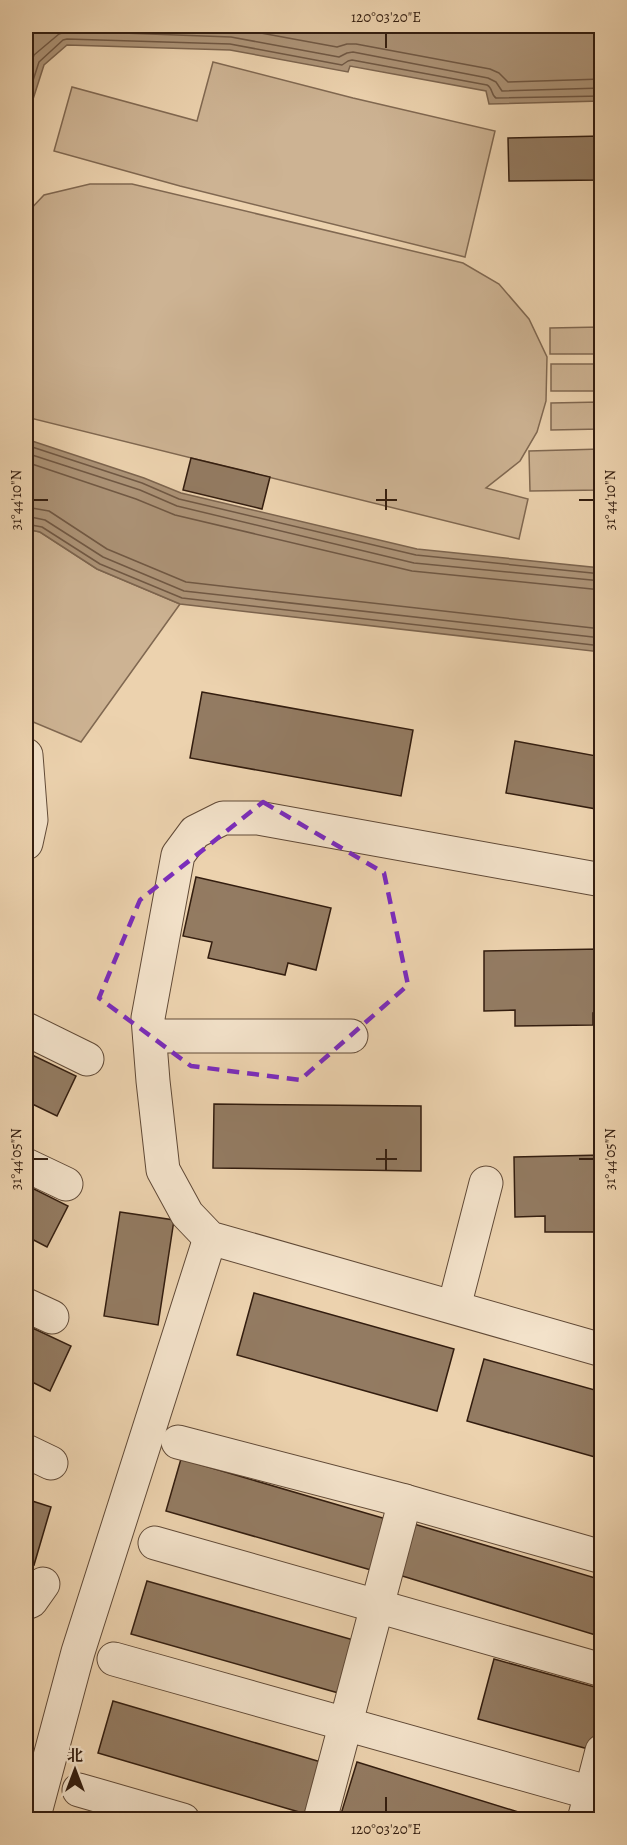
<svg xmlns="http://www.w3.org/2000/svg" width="627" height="1845" font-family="Alegreya,'Noto Serif SC',serif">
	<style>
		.green { fill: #cdb393; stroke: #806851; stroke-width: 1.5 }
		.water { fill: #ad9478; stroke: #7c644e; stroke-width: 1.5 }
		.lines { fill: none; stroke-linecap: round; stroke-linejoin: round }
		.shore { stroke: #705844; stroke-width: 1.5 }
		.building { fill: #937b62; stroke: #331d0f; stroke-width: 1.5 }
		.minor-casing { stroke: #614a37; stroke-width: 35 }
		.minor { stroke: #f3e2ca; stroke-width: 33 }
		.marked { fill: none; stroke: #7b2cbf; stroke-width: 4.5; stroke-dasharray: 12 8; stroke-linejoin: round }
		.ticks { fill: none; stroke: #331d0f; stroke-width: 2 }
		.neatline { fill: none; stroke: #331d0f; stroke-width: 2 }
		.ticks-label { font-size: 15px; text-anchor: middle; fill: #331d0f }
	</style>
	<rect width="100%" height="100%" fill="#ecd2ae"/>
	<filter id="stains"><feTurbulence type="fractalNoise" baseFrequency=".00333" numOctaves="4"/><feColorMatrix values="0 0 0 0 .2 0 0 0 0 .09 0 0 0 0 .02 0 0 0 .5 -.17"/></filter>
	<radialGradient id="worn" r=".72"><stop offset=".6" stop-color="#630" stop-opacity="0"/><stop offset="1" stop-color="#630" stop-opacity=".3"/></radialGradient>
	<g class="green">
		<path d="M213,62L353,98L495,131L465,257L180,186L54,151L72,87L197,121Z"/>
		<path d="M90,184H132L463,263L499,284L529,319L547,357L546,401L537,432L520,461L486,488L528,499L519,539L26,417V214L44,195Z"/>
		<path d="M601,327V354H550V328Z"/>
		<rect x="551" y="364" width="50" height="27"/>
		<path d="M601,402V429L551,430V403Z"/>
		<path d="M601,449V490L530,491L529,451Z"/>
		<path d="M26,529L40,532L97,569L180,604L81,742L26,719Z"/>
	</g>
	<g class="water">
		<path d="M26,26H601V101L489,104L486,91L350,66L348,72L230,50L67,45L44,65L26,121Z"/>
		<path d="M26,439L144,478L181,493L417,549L601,568V652L180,604L97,569L40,532L26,529Z"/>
	</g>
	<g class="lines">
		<g class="shore">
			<path d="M164,26L233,28L337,47L347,44H356L490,69L499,73L508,82L602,79"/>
			<path d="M26,77L34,55L59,34L68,31L231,37L339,57L347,53L353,52L488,78L496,82L502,91L602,88"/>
			<path d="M26,102L39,62L63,40L67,39L230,44L342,65L348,61L352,60L487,85C493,88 491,95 496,98L602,96"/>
			<path d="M26,445L142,483L179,499L416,555L602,574"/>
			<path d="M26,453L140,490L177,506L414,563L602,581"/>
			<path d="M26,462L136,499L175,515L412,571L602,590"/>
			<path d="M26,507L49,511L107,549L186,582L602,629"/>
			<path d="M26,516L45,520L103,557L184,591L602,638"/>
			<path d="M26,524L42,527L100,564L182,598L602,646"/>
		</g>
	</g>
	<g class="building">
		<path d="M602,136V180L509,181L508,138Z"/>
		<path d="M191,458L270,477L262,509L183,490Z"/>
		<path d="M202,692L413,730L401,796L190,758Z"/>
		<path d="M515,741L602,757V810L506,793Z"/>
		<path d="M196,877L331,908L316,970L288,963L285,975L208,958L212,942L183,936Z"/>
		<path d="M602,949V1013H593V1025L515,1026V1010L484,1011V951Z"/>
		<path d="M26,1052L76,1076L57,1116L26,1101Z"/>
		<path d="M214,1104L421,1106V1171L213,1168Z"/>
		<path d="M602,1155V1232H545V1216L515,1217L514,1157Z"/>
		<path d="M26,1185L68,1206L47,1247L26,1236Z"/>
		<path d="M120,1212L174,1220L158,1325L104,1316Z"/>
		<path d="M254,1293L454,1349L437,1411L237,1355Z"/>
		<path d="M26,1325L71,1346L50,1391L26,1379Z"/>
		<path d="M484,1359L602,1392V1459L467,1421Z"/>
		<path d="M181,1459L393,1521L378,1572L166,1511Z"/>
		<path d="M26,1499L51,1507L34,1565L26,1563Z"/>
		<path d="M414,1524L602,1580V1637L399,1575Z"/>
		<path d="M147,1581L357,1641L342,1694L131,1634Z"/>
		<path d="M494,1659L602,1689V1715L592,1750L478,1719Z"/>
		<path d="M113,1701L321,1762L306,1814L98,1753Z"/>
		<path d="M357,1762L544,1820H360L341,1814Z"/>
	</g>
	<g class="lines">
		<defs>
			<g id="minor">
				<path d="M26,755L31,820L26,843"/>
				<path d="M602,880L258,818H223L195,832L178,855L148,1018L153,1081L163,1170L187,1214L210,1238L602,1350"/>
				<path d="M26,1029L87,1059"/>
				<path d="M150,1036H351"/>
				<path d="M26,1165L66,1184"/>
				<path d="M26,1305L52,1317"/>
				<path d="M454,1307L486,1183"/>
				<path d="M178,1442L405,1501L602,1557"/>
				<path d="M26,1451L51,1463"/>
				<path d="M155,1543L602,1670"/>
				<path d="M26,1603L31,1601L43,1584"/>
				<path d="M114,1659L591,1793"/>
				<path d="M79,1790L183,1820"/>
				<path d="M33,1820L78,1652L210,1238"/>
				<path d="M320,1820L405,1501"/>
				<path d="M584,1820L602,1751"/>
			</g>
		</defs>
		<use href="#minor" class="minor-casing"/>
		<use href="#minor" class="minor"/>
	</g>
	<path class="marked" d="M263,802L384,873L408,985L300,1080L191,1066L99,998L140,900Z"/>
	<path class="ticks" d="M386,33V48M386,489V510M33,500H48M376,500H397M579,500H594M386,1149V1170M33,1159H48M376,1159H397M579,1159H594M386,1797V1812"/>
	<rect width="627" height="1845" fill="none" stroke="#ecd2ae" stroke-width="66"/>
	<g transform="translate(75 1770)" stroke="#f3e2ca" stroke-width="4.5" paint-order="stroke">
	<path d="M0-4.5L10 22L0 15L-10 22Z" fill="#331d0f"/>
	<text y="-9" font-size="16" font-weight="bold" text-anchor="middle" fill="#331d0f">北</text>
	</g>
	<rect x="33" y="33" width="561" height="1779" class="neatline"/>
	<g class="ticks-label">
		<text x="386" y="22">120°03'20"E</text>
		<text transform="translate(16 500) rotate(-90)" y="5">31°44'10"N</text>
		<text transform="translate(610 500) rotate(-90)" y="5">31°44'10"N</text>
		<text transform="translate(16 1159) rotate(-90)" y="5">31°44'05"N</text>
		<text transform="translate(610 1159) rotate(-90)" y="5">31°44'05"N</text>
		<text x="386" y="1834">120°03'20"E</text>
	</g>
	<rect width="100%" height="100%" filter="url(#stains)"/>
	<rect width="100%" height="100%" fill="url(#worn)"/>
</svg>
